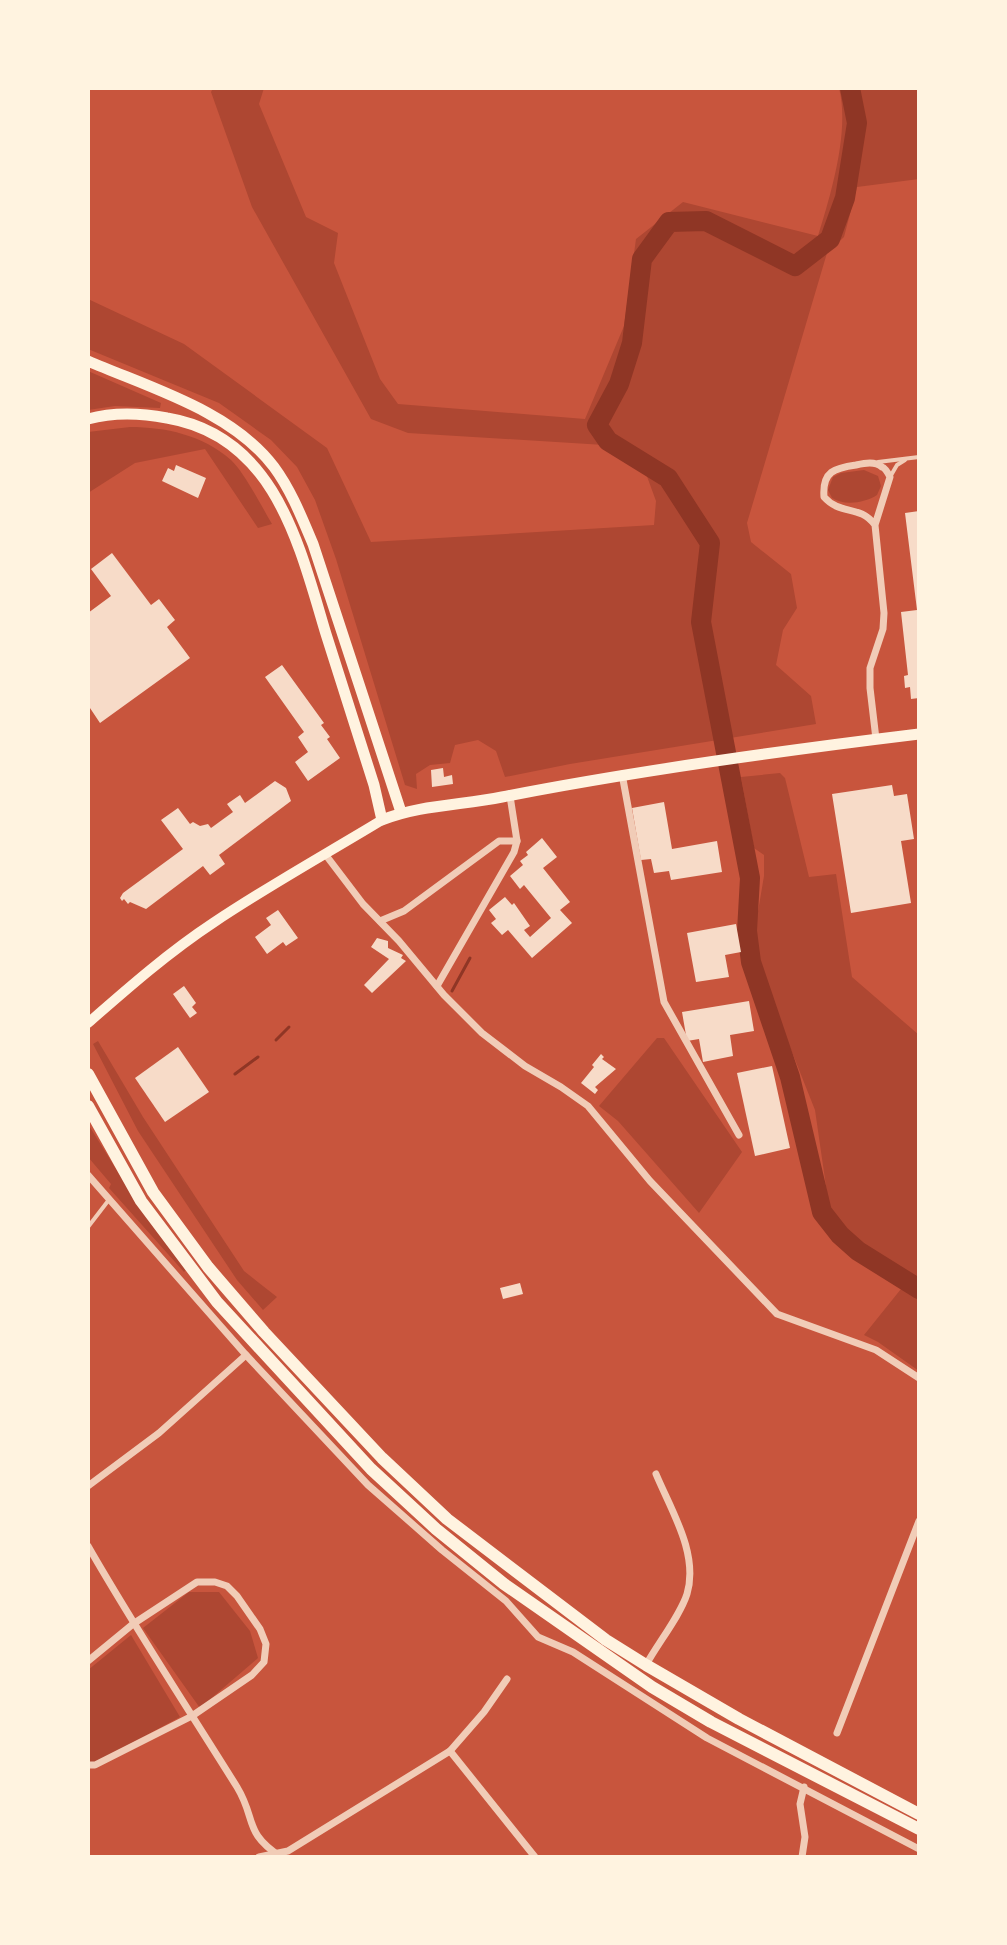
<svg xmlns="http://www.w3.org/2000/svg" width="1007" height="1945" font-family="'Public Sans',sans-serif">
	<style>
		.green { fill: #ae4732 }
		.lines { fill: none; stroke-linecap: round; stroke-linejoin: round }
		.stream { stroke: #8f3625; stroke-width: 3 }
		.river { stroke: #8f3625; stroke-width: 20 }
		.building { fill: #f7dbc8 }
		.service { stroke: #f1ccb7; stroke-width: 4 }
		.minor { stroke: #f1ccb7; stroke-width: 7 }
		.secondary { stroke: #fff3e0; stroke-width: 10 }
		.primary { stroke: #fff3e0; stroke-width: 11 }
		.trunk { stroke: #fff3e0; stroke-width: 12 }
	</style>
	<rect width="100%" height="100%" fill="#c8553d"/>
	<g class="green">
		<path d="M213,88H264L259,104L306,217L338,233L334,263L380,379L398,404L585,419L624,326L636,239L683,202L818,236C831,194 850,131 839,88H919V179L857,187L844,237L827,253L747,523L751,542L791,574L797,608L783,630L776,665L811,696L816,724L570,764L505,777L496,751L478,740L455,745L450,763L430,765L416,774L417,789L405,785L336,559L315,500L297,467L271,440L219,403L88,349V299L184,344L327,448L371,542L654,525L656,501L645,471L604,445L408,433L371,419L252,207L211,92Z"/>
		<path d="M88,371L161,403L160,408L115,406L88,410Z"/>
		<path d="M130,427C165,427 203,435 231,460C244,472 262,507 272,524L258,528L205,449L135,463L88,493V432Z"/>
		<path d="M864,470L878,476L881,486L877,495C865,503 844,506 832,498L828,490L833,477L841,473Z"/>
		<path d="M780,773L785,778L809,877L836,874L852,977L919,1035V1289L878,1262L882,1257L863,1249L846,1233L829,1207L815,1110L763,979L753,941L764,876V855L754,848L741,777Z"/>
		<path d="M657,1038H664L742,1152L699,1213L618,1121L599,1106Z"/>
		<path d="M98,1041L143,1117L244,1271L277,1297L263,1310L237,1280L138,1131L93,1044Z"/>
		<path d="M88,1124L126,1185L186,1270L184,1272L109,1188L111,1184L88,1157Z"/>
		<path d="M905,1284L919,1294V1371L878,1342L864,1335Z"/>
		<path d="M189,1592H219L250,1631L258,1658L200,1708L143,1628Z"/>
		<path d="M131,1635L180,1717L93,1764L88,1763V1670Z"/>
	</g>
	<g class="lines">
		<g class="stream">
			<path d="M452,991L470,958"/>
			<path d="M276,1040L289,1027"/>
			<path d="M235,1074L258,1057"/>
		</g>
		<path class="river" d="M850,88L857,123L845,198L830,239L795,266L706,221L669,222L642,259L632,343L619,384L597,425L608,441L668,478L710,543L701,622L750,878L747,931L751,962L790,1077L822,1212L840,1235L858,1251L919,1289"/>
	</g>
	<g class="building">
		<path d="M176,465L206,478L198,498L162,481L168,468L174,471Z"/>
		<path d="M919,511V698L911,699L910,687L905,688L904,676L908,675L901,612L917,610L905,513Z"/>
		<path d="M112,553L151,605L159,599L175,620L167,627L190,658L100,723L88,705V613L111,596L91,569Z"/>
		<path d="M282,665L324,723L321,725L330,737L327,739L340,758L308,781L295,762L308,752L298,737L304,732L265,677Z"/>
		<path d="M443,768L444,777L452,775L453,784L432,787L431,770Z"/>
		<path d="M275,781L286,788L291,801L219,855L225,864L210,875L203,866L146,909L130,902L128,904L124,899L122,901L120,898L123,893L183,849L161,820L178,808L190,824L193,822L200,826L208,824L211,828L233,812L227,804L240,795L245,803Z"/>
		<path d="M892,785L894,796L907,794L914,839L901,841L911,903L851,913L832,794Z"/>
		<path d="M664,802L672,849L717,841L722,872L671,880L669,871L654,873L651,859L641,860L632,808Z"/>
		<path d="M542,838L557,857L543,868L570,902L560,910L572,923L532,958L508,930L502,935L491,923L496,919L489,910L505,897L512,905L514,903L530,926L524,930L530,937L551,918L524,885L520,889L510,876L523,865L520,861L528,855L526,852Z"/>
		<path d="M278,910L298,938L286,946L283,942L267,954L255,937L271,925L266,918Z"/>
		<path d="M736,924L741,952L725,955L729,977L696,982L687,933Z"/>
		<path d="M377,938L388,941V948L403,955L401,958L406,961L372,993L364,985L389,959L371,947Z"/>
		<path d="M184,986L196,1003L192,1007L197,1013L190,1018L173,994Z"/>
		<path d="M749,1001L754,1031L730,1035L733,1056L703,1062L699,1039L687,1041L682,1012Z"/>
		<path d="M178,1047L209,1092L165,1122L135,1078Z"/>
		<path d="M601,1054L604,1057L602,1059L616,1069L595,1087L598,1090L595,1094L581,1083L594,1067L592,1065Z"/>
		<path d="M772,1066L790,1148L755,1156L737,1073Z"/>
		<path d="M520,1283L523,1294L503,1299L500,1288Z"/>
	</g>
	<g class="lines">
		<g class="service">
			<path d="M878,462L919,457"/>
			<path d="M890,477L897,465L905,460"/>
			<path d="M88,1227L108,1201"/>
		</g>
		<g class="minor">
			<path d="M875,525C859,504 841,516 824,497C822,471 835,468 856,465C865,463 875,461 882,467C885,468 889,475 890,477L875,525L884,613L883,629L870,668V688L876,739"/>
			<path d="M622,774L664,1002L739,1135"/>
			<path d="M325,854L363,904L399,941L444,995L482,1033L525,1066L561,1087L588,1106L650,1181L777,1314L876,1350L919,1378"/>
			<path d="M380,921L404,911L499,841H517"/>
			<path d="M437,986L514,852L517,841L510,796"/>
			<path d="M88,1175L246,1355L368,1485L442,1550L506,1601L538,1637L573,1652L707,1738L919,1849"/>
			<path d="M88,1486L159,1433L246,1355"/>
			<path d="M88,1546C135,1628 187,1707 237,1787C257,1820 243,1832 281,1857"/>
			<path d="M88,1661L133,1624L197,1582H215L227,1586L237,1596L260,1629L266,1644L264,1662L252,1675L192,1716L95,1765H88"/>
			<path d="M646,1665C658,1643 680,1616 687,1594C699,1554 671,1510 656,1474"/>
			<path d="M837,1733L919,1521"/>
			<path d="M450,1751L535,1857"/>
			<path d="M259,1857L288,1851L450,1751L484,1712L507,1679"/>
			<path d="M802,1857L805,1837L800,1804L804,1787"/>
		</g>
		<path class="secondary" d="M88,1023C128,988 169,952 213,923C268,886 326,854 382,820"/>
		<g class="primary">
			<path d="M88,361C150,388 232,411 274,467C291,490 302,518 313,544L401,812"/>
			<path d="M88,419C113,412 141,413 167,418C275,436 299,544 326,634C342,684 358,734 374,785L382,820C419,805 463,805 502,797C640,770 779,751 919,734"/>
		</g>
		<g class="trunk">
			<path d="M88,1074L153,1192L208,1267L264,1332L382,1458L447,1519L606,1640L646,1665L739,1719L919,1814"/>
			<path d="M88,1106L141,1201L217,1302L371,1469L436,1529L504,1584L652,1687L711,1722L919,1829"/>
		</g>
	</g>
	<rect width="1007" height="1945" fill="none" stroke="#fff3e0" stroke-width="180"/>
</svg>
